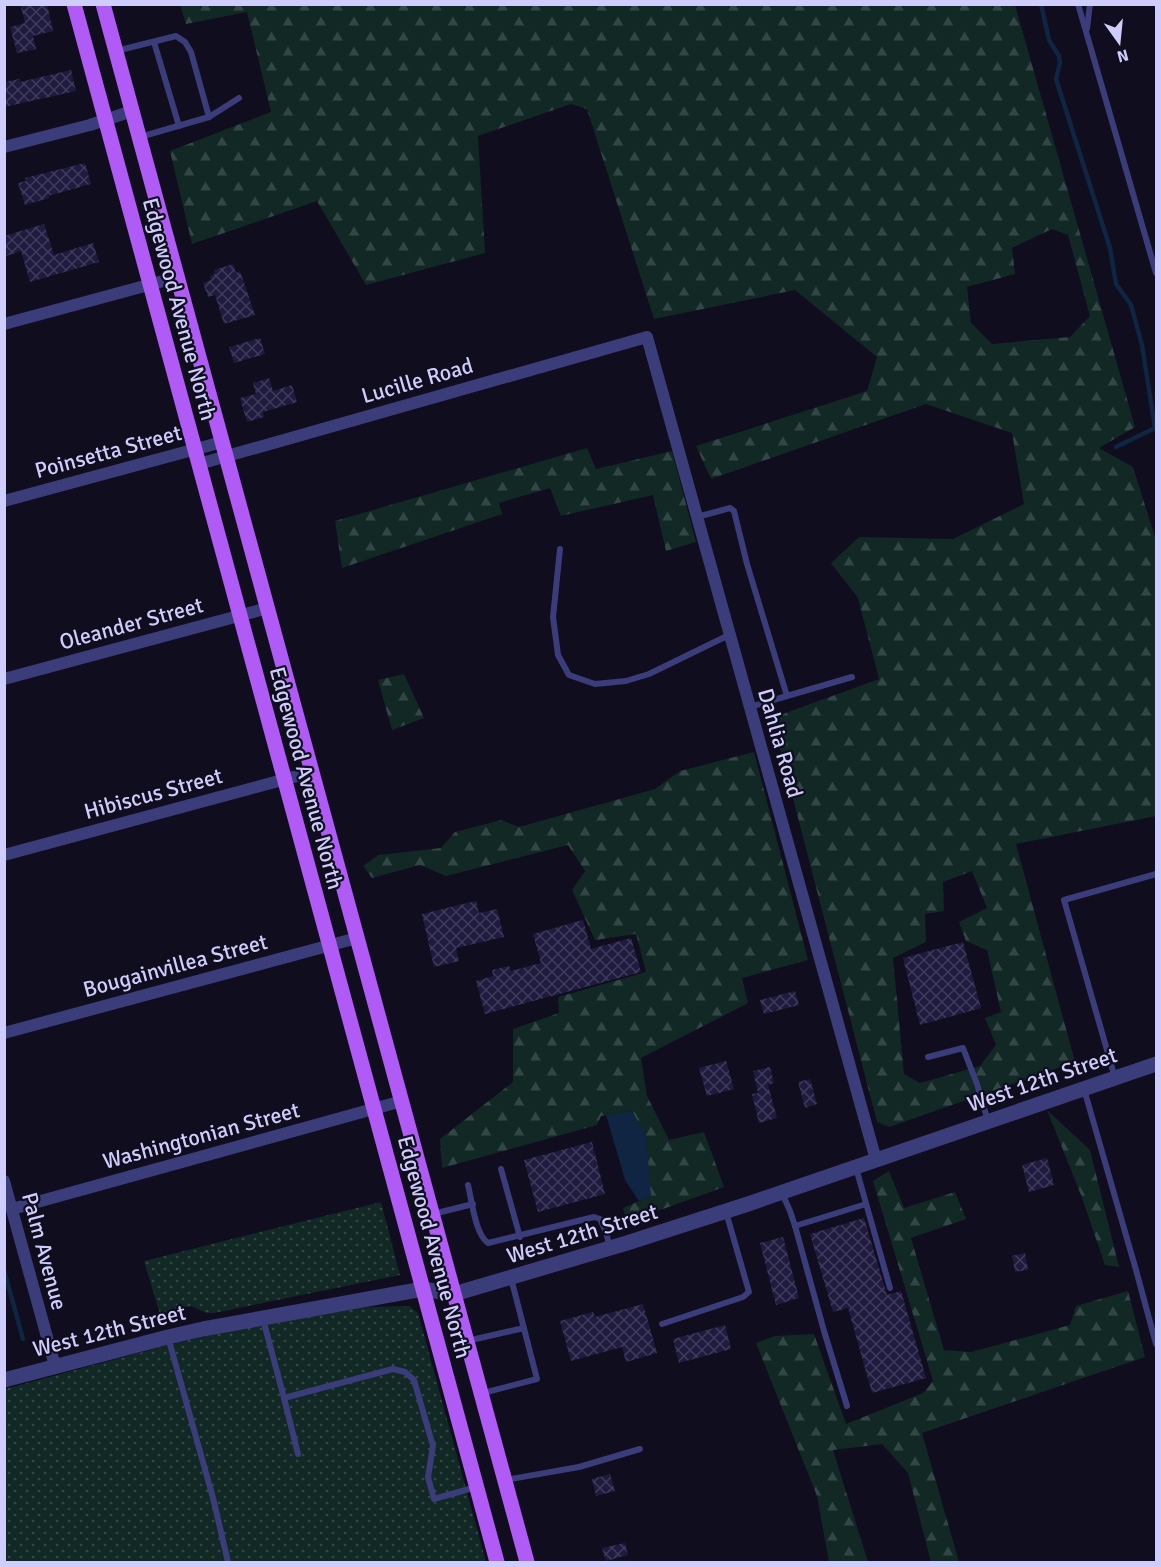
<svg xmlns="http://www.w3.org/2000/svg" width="1161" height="1567" font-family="Signika,sans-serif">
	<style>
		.grass { fill: url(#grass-dots) }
		.forest { fill: url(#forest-firs); fill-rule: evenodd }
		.water { fill: #0f2541 }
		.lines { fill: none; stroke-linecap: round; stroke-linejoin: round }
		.stream { stroke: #0f2541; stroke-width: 4.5 }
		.building { fill: url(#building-cross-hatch) }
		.service { stroke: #3b3d7a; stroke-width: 6 }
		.minor { stroke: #3b3d7a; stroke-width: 12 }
		.tertiary { stroke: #3b3d7a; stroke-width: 15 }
		.primary { stroke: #b05bf5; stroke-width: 15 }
		.labels { text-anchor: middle; stroke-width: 4.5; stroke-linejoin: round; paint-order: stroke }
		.street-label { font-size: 22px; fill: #cfcdfc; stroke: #0f0d1e }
	</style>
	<defs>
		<pattern id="grass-dots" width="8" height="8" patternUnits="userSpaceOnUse" patternTransform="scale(1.5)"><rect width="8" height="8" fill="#112825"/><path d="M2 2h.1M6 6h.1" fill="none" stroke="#334646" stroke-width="1.8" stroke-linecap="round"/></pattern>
		<pattern id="forest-firs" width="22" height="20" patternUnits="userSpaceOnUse" patternTransform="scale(1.5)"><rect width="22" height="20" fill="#112825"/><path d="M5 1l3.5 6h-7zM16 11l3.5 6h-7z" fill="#334646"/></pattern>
		<pattern id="building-cross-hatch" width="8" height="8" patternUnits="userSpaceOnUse" patternTransform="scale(1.5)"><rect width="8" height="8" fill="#1f1b3e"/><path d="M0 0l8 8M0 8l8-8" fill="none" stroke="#3e3b5b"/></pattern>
	</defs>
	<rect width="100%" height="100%" fill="#0f0d1e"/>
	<g class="grass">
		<path d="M381,1202L400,1275L214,1313H206L191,1306L160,1314L144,1261Z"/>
		<path d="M409,1306L418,1313L486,1562H5V1389L172,1344L247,1327L368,1307Z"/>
	</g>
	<g class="forest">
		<path d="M180,5H1015L1135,427L1099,448L1133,467L1156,540V816L1016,844L1075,1062L889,1127L877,1122L777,737L780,715L879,679L858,598L831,563L859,537L953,539L1024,504L1012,433L926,404L711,479L696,446L867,391L877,357L795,290L654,319L587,109L571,104L478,136L485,253L366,285L317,201L192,244L170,151L271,112L247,12L186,24ZM1052,229L1068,235L1090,316L1070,337L992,344L971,323L967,287L1015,274L1012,248ZM972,871L987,908L959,922L966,941L987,950L1001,1012L985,1018L996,1045L980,1066L920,1083L904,1074L893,958L926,942L925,914L944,911L943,882Z"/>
		<path d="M587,448L596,469L672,451L696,542L666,551L653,495L561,516L550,488L499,503L502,514L342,568L335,521Z"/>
		<path d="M404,674L424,718L392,730L378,680Z"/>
		<path d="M754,752L808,960L742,978L748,1003L641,1058L647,1096L669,1140L704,1132L724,1187L627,1222L623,1208L651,1196L632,1111L601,1116L597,1125L442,1168L440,1139L513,1082V1029L559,1013L558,997L646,972L636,934L595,940L572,890L585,871L568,845L446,876L420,865L372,878L363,866L378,855L441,848L455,832L501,820L519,827L655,789L680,771Z"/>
		<path d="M1047,1110L1090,1150L1119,1267L1105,1265L1081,1195Z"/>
		<path d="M889,1171L904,1208L955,1192L966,1219L911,1238L944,1350L971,1352L1070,1325L1076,1306L1128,1291L1145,1357L922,1433L959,1562H931L908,1473L882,1444L833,1450L868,1562H829L817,1496L756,1343L775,1336L814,1334L846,1424L923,1393L933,1381L873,1181Z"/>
	</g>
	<path class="water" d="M632,1111L646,1135L651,1196L639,1201L625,1180L606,1115Z"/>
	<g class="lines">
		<g class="stream">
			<path d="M1041,4L1049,40L1059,56L1060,63L1056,79L1110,248L1116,284L1131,305L1142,345L1155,428H1156"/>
			<path d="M1116,447L1155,428"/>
			<path d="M4,1270L23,1339"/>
		</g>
	</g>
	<g class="building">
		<path d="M20,4H47L53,31L33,36L36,49L17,53L10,27L25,23Z"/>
		<path d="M71,70L76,91L4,107V82L19,79L20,82Z"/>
		<path d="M85,163L91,184L48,196L49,198L25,205L18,183L26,181L25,178Z"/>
		<path d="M44,224L54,255L93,243L99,262L30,282L21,251L4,257V236Z"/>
		<path d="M233,264L236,273L240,271L255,315L224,324L215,295L208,297L203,283L211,280L210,276L215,274L214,270Z"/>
		<path d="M260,338L265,354L234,363L229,347Z"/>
		<path d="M269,378L273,391L292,385L297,402L263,412L264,417L247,422L240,398L256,394L253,383Z"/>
		<path d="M476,901L479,913L497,909L504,937L456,948L459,961L434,967L422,914Z"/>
		<path d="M583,920L591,949L631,938L641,972L485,1014L476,981L493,976L492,970L509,966L511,971L541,963L533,934Z"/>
		<path d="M963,942L981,1008L920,1025L903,958Z"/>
		<path d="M795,991L799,1005L764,1014L760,1000Z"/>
		<path d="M726,1061L734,1089L707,1096L699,1068Z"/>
		<path d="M770,1067L774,1083L768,1085L777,1118L759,1123L752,1094L758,1093L753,1071Z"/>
		<path d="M810,1079L817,1104L805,1108L798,1082Z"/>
		<path d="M592,1142L605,1194L538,1212L524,1160Z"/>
		<path d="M1047,1158L1054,1185L1029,1192L1022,1165Z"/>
		<path d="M864,1218L887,1295L901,1291L926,1378L872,1393L848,1308L833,1312L810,1234Z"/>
		<path d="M783,1237L799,1298L776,1305L760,1243Z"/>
		<path d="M1025,1253L1028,1270L1015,1272L1012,1256Z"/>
		<path d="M643,1304L657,1353L626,1362L622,1347L571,1361L560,1321L593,1312L595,1317Z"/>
		<path d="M725,1325L731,1349L679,1363L673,1339Z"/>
		<path d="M610,1474L615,1491L596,1496L592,1479Z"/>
		<path d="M625,1543L628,1555L606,1561L602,1548Z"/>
	</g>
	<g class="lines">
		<g class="service">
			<path d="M1078,4L1156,273"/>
			<path d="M1087,29L1090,4"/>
			<path d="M154,42L179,126"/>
			<path d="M116,51L176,36L185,42L191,52L209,117L140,137"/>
			<path d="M209,117L239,98"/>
			<path d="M697,517L730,508L734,511L747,564L787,696L750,707"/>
			<path d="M560,549L553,617L558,655L569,675L595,684L626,681L649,674L729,635"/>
			<path d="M787,696L852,677"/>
			<path d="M928,1057L963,1048L977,1084L988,1121"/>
			<path d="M1115,1078L1064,900L1156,874"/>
			<path d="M1084,1089L1136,1270L1156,1344"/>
			<path d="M856,1168L890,1288"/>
			<path d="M501,1169L520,1237"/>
			<path d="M468,1185C472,1201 475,1234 488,1243L594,1217L600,1219L606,1232L610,1248"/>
			<path d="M782,1193L790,1211L795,1226L824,1331L847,1406"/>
			<path d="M433,1214L473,1204"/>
			<path d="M795,1226L866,1204"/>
			<path d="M263,1319L284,1398L393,1369L405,1372L414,1380L433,1446L428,1477L434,1499L476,1487"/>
			<path d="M662,1324L743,1297L749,1292L726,1212"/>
			<path d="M168,1337L213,1498L228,1562"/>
			<path d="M467,1341L524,1328"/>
			<path d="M483,1393L537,1379L511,1278"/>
			<path d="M284,1398L298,1454"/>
			<path d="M505,1480L579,1467L640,1449"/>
		</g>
		<g class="minor">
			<path d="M4,147L90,125L132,111"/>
			<path d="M4,324L178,277"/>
			<path d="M199,464L647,337L876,1160"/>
			<path d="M4,501L222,442"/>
			<path d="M4,679L268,608"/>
			<path d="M4,855L312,772"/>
			<path d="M4,1033L357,938"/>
			<path d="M4,1181L55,1366"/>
			<path d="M12,1209L402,1101"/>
		</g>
		<path class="tertiary" d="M4,1380L168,1337L203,1329L423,1289L454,1294L627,1243L748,1204L1156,1064"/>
		<g class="primary">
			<path d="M74,4L497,1562"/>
			<path d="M103,4L527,1562"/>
		</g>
	</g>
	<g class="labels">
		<g class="street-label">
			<text transform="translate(180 309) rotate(75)" y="8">Edgewood Avenue North</text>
			<text transform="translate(417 380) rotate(-16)" y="8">Lucille Road</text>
			<text transform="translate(108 451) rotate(-15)" y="8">Poinsetta Street</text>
			<text transform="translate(131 623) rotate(-15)" y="8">Oleander Street</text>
			<text transform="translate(781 743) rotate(74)" y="8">Dahlia Road</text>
			<text transform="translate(307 778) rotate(75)" y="8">Edgewood Avenue North</text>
			<text transform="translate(153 793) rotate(-15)" y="8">Hibiscus Street</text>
			<text transform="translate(175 965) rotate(-15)" y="8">Bougainvillea Street</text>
			<text transform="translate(1042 1079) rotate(-19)" y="8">West 12th Street</text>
			<text transform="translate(201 1135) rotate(-15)" y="8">Washingtonian Street</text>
			<text transform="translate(582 1233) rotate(-17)" y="8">West 12th Street</text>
			<text transform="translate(435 1247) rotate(75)" y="8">Edgewood Avenue North</text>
			<text transform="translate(45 1251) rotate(75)" y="8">Palm Avenue</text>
			<text transform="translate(109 1330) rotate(-14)" y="8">West 12th Street</text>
		</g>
	</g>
	<rect width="1161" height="1567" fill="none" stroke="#cfcdfc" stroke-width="12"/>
	<g transform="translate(1119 42) rotate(165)" stroke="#0f0d1e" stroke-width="4.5" paint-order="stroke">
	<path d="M0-4.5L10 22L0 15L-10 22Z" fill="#cfcdfc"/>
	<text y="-9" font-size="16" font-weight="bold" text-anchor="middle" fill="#cfcdfc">N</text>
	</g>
</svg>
